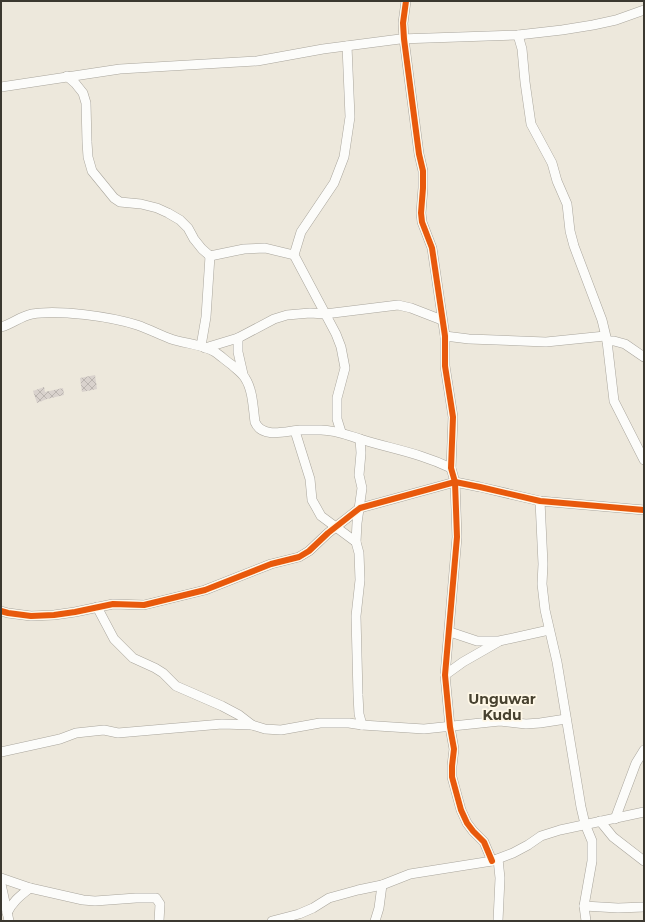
<svg xmlns="http://www.w3.org/2000/svg" width="645" height="922" font-family="Montserrat,sans-serif">
	<style>
		.building { fill: url(#building-cross-hatch) }
		.lines { fill: none; stroke-linecap: round; stroke-linejoin: round }
		.minor-casing { stroke: #a9a59c; stroke-width: 10 }
		.minor { stroke: #fcfcfa; stroke-width: 9 }
		.cycleway-casing { stroke: #fff8e7; stroke-width: 8 }
		.cycleway { stroke: #e8590c; stroke-width: 6 }
		.labels { text-anchor: middle; stroke-width: 3.5; stroke-linejoin: round; paint-order: stroke }
		.quarter-label { font-size: 14px; font-weight: bold; fill: #47412f; stroke: #fff8e7 }
	</style>
	<defs>
		<pattern id="building-cross-hatch" width="8" height="8" patternUnits="userSpaceOnUse"><rect width="8" height="8" fill="#d9d2cd"/><path d="M0 0l8 8M0 8l8-8" fill="none" stroke="#bbb5b0"/></pattern>
	</defs>
	<rect width="100%" height="100%" fill="#ede8dc"/>
	<g class="building">
		<path d="M95,375L97,389L82,392L80,378Z"/>
		<path d="M44,387L45,392L63,388L64,395L47,399L37,403L33,391Z"/>
	</g>
	<g class="lines">
		<defs>
			<g id="minor">
				<path d="M406,1L403,23L404,39L419,154L423,171V188L421,213L422,222L432,248L445,336V366L453,417L451,468L455,482L457,537L445,675L450,727L454,749L452,766V777L461,810L467,823L473,831L484,842L492,861"/>
				<path d="M518,35L522,49L525,82L531,124L552,163L557,181L567,204L570,231L574,246L602,320L607,341L614,401L644,460"/>
				<path d="M67,76L75,83L83,93L86,103L87,142L88,157L92,171L114,198L120,202L141,204L157,208L168,213L180,220L188,228L194,239L202,249L210,256"/>
				<path d="M1,87L120,69L257,61L323,49L400,39L518,35L562,30L593,25L616,20L644,10"/>
				<path d="M210,256L244,249L265,248L294,255"/>
				<path d="M1,327C12,324 21,316 32,314C58,309 112,317 137,325C149,329 160,335 171,339C186,344 202,344 215,352C221,356 226,361 232,365C236,369 242,373 245,378C253,390 253,408 255,422C262,439 286,431 300,430C307,430 314,430 321,430C335,430 347,435 360,439C392,449 420,453 451,468"/>
				<path d="M445,336L469,339L546,342L605,336"/>
				<path d="M238,338V352L243,374"/>
				<path d="M607,341H614L625,344L644,357"/>
				<path d="M201,346L206,317L210,256"/>
				<path d="M205,348L238,338L274,319L287,315L310,313L325,314L398,305L411,308L442,320"/>
				<path d="M295,431L310,479L312,500L316,507L321,516L356,542"/>
				<path d="M341,432L337,419V398L345,368L341,347L336,334L294,255L301,232L334,183L344,157L350,117L347,46"/>
				<path d="M360,439L361,453L359,475L362,488L357,523L356,542L359,553L360,580L356,616L358,695L359,714L362,725"/>
				<path d="M540,501L543,564L542,584L545,610L557,662L581,807L585,824L592,841V861L584,906L586,921"/>
				<path d="M97,607L114,639L133,658L155,668L163,673L176,686L222,706L239,715L252,725L265,729L281,730L320,723H349L362,725L424,729L500,721L526,724L540,723L566,719"/>
				<path d="M1,611L8,613L31,616L54,615L75,612L113,604L144,605L205,590L271,564L299,557L309,551L328,533L360,508L455,482L480,487L540,501L644,510"/>
				<path d="M450,632L477,641H499L549,630"/>
				<path d="M445,675L463,662L498,642"/>
				<path d="M1,752L60,739L76,733L104,730L118,733L222,724L252,725"/>
				<path d="M615,819L636,763L644,750"/>
				<path d="M600,821L613,837L644,861"/>
				<path d="M1,878L30,888L83,900L95,901L136,898H156L160,904L159,921"/>
				<path d="M1,884L9,921"/>
				<path d="M584,906L618,908L644,907"/>
				<path d="M7,913C13,901 20,896 30,888"/>
				<path d="M272,921L299,914L313,908L329,898L358,890L382,885L410,874L492,861L513,853L528,845L541,836L560,830L644,812"/>
				<path d="M375,921L379,908L382,885"/>
				<path d="M498,921L500,878L498,859"/>
			</g>
		</defs>
		<use href="#minor" class="minor-casing"/>
		<use href="#minor" class="minor"/>
		<defs>
			<g id="cycleway">
				<path d="M406,1L403,23L404,39L419,154L423,171V188L421,213L422,222L432,248L445,336V366L453,417L451,468L455,482L457,537L445,675L450,727L454,749L452,766V777L461,810L467,823L473,831L484,842L492,861"/>
				<path d="M1,611L8,613L31,616L54,615L75,612L113,604L144,605L205,590L271,564L299,557L309,551L328,533L360,508L455,482L480,487L540,501L644,510"/>
			</g>
		</defs>
		<use href="#cycleway" class="cycleway-casing"/>
		<use href="#cycleway" class="cycleway"/>
	</g>
	<g class="labels">
		<g class="quarter-label">
			<text x="502" y="704">Unguwar<tspan x="502" dy="16">Kudu</tspan></text>
		</g>
	</g>
	<rect width="645" height="922" fill="none" stroke="#3b3830" stroke-width="4"/>
</svg>
